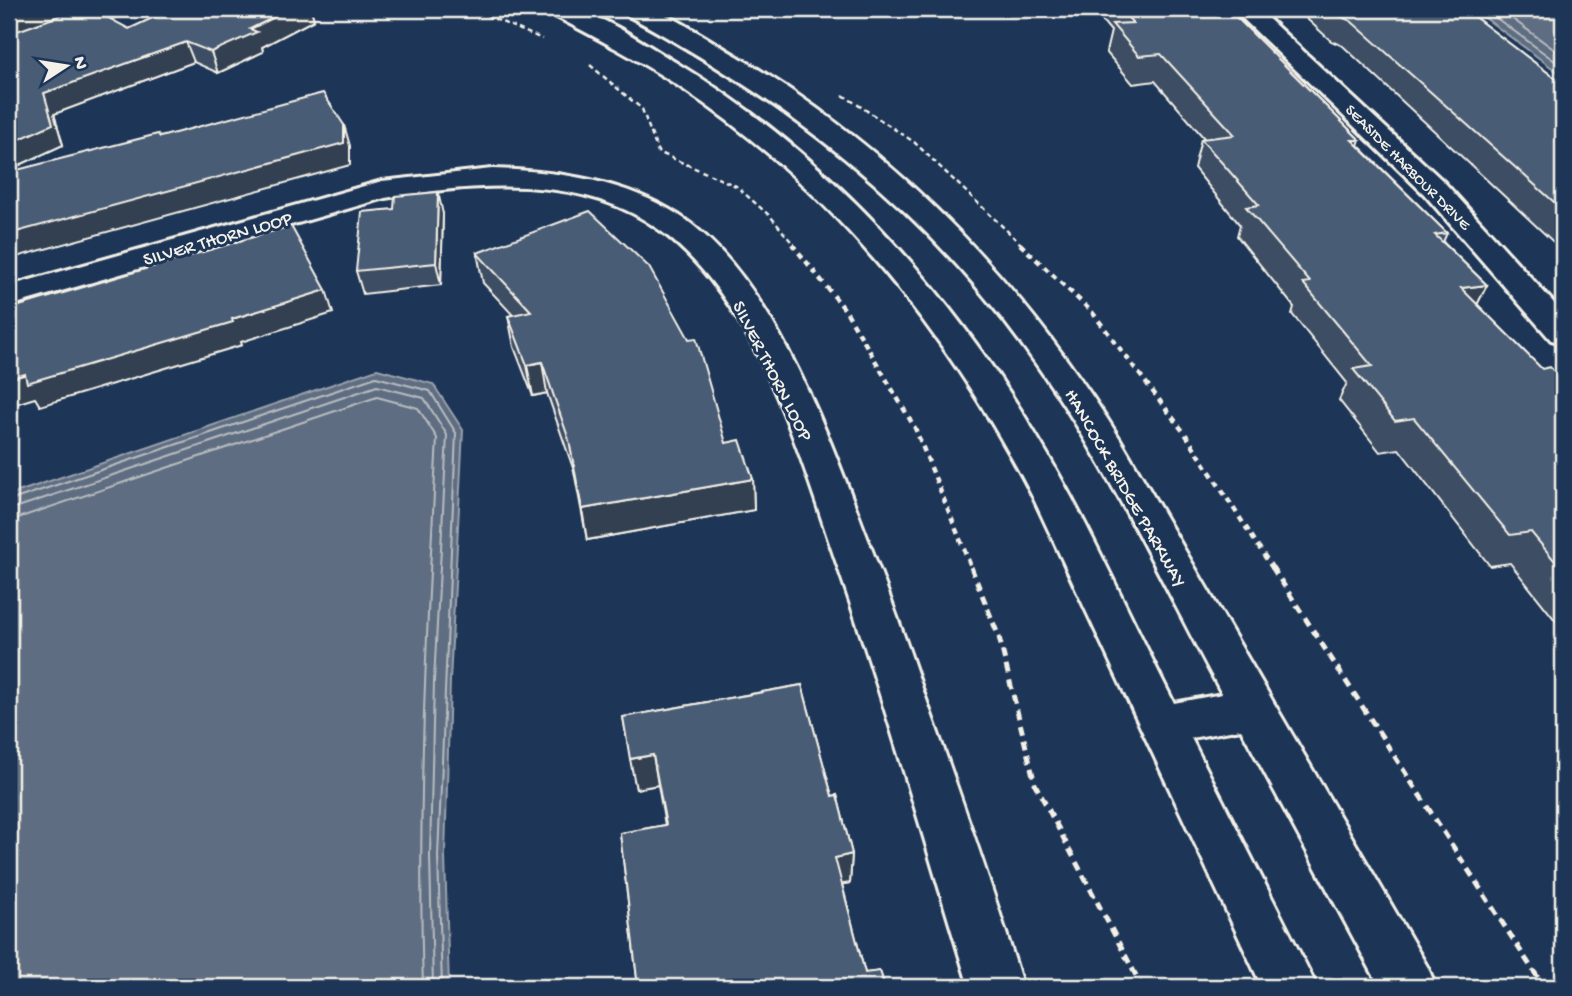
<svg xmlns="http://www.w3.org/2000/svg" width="1572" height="996" font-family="'Gochi Hand',sans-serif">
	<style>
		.water { fill: #5e6d82; stroke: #9aa2ab; stroke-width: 2 }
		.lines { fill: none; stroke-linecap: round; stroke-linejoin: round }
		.shore { stroke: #b8bcbf; stroke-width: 2 }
		.minor-casing { stroke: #f4f1e8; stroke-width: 6 }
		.secondary-casing { stroke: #f4f1e8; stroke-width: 6 }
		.path-far2 { stroke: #f4f1e8; stroke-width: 2.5; stroke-dasharray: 5 3.5; stroke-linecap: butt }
		.path-far1 { stroke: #f4f1e8; stroke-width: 4.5; stroke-dasharray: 6 5; stroke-linecap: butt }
		.path { stroke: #f4f1e8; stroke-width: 5; stroke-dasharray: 9 6; stroke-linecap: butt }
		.minor { fill: #1d3557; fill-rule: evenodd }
		.secondary { fill: #1d3557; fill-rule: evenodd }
		.wall { fill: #3e4e64; stroke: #f4f1e8; stroke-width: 2 }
		.shaded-wall { fill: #324051; stroke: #f4f1e8; stroke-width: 2 }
		.building { fill: #485b74; stroke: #f4f1e8; stroke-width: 2 }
		.labels { text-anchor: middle; stroke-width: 6; stroke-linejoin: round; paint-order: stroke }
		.far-street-label { font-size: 16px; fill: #f4f1e8; stroke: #1d3557 }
		.street-label { font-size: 19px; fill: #f4f1e8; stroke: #1d3557 }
	</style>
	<rect width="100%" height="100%" fill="#1d3557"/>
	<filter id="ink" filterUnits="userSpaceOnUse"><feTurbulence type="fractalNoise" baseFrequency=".0143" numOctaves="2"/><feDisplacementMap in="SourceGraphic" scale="14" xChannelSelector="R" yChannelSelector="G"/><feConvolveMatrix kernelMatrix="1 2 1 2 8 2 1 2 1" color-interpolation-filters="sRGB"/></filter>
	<g filter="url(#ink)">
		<g class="water">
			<path d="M1473,9H1563V76Z"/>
			<path d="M377,369L433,384L463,430L450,681L445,856L449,987H9V495Z"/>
		</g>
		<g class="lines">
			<g class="shore">
				<path d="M1484,9L1563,67"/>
				<path d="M1499,9L1563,56"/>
				<path d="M9,501L376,377L430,391L456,433L438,856L442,987"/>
				<path d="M9,510L377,386L424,398L447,435L434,681L430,856L433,987"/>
				<path d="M9,521L377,397L418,408L437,438C427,621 417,803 423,987"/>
			</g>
			<defs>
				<g id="minor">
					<path d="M90,9H123L119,14L9,55V40Z"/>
					<path d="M1233,9H1258L1444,182L1563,313V343L1551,340L1424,194Z"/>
					<path d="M492,169C557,171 624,180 680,216C772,277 827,432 865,532C885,584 905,637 923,691C958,789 993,888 1023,987H969C926,847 886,705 838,567C799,455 759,304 661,231C584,173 474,183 385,198L9,306V286L382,181Z"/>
				</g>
				<path id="secondary" d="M547,9C556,9 570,7 579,10C614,22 648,46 680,65C827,154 949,289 1036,435C1088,521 1128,613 1174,703L1222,694C1160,579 1104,456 1026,350C921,204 782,98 625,14L621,9C630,9 639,8 648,9C668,11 717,45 737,56C897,151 1022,282 1120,439L1428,968L1436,987H1380L1241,729L1191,738L1317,987H1262L1034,499C951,337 834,189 680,87C639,60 595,37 551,14Z"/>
			</defs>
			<use href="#minor" class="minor-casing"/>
			<use href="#secondary" class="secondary-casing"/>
			<g class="path-far2">
				<path d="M471,9L542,39"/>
				<path d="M590,65L642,109L658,152L736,186L771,217L794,245"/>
				<path d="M843,95L914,142L1022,245"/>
			</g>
			<g class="path-far1">
				<path d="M792,244L846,311L915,428L972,569"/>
				<path d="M1020,244L1092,312L1186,435L1273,569"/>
			</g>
			<g class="path">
				<path d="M971,567L999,637L1035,784L1142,987"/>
				<path d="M1272,567L1544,987"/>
			</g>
			<use href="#minor" class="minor"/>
			<use href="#secondary" class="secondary"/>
		</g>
		<g class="wall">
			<path d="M172,9H311L314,20L262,47L263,52L218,73L194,62L54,114L63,145L9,170L71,11L129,29Z"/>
			<path d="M1092,9H1228L1360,140L1358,145L1447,233L1443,242L1487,285L1477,304L1542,369L1563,380V630L1510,563L1490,566L1399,449L1380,452L1339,400L1347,383L1292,314L1294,307L1237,236L1240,225L1194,168L1201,139L1204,138L1155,81L1133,84L1106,52L1111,31Z"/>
			<path d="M1296,9H1464L1563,84V251L1343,46L1331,41Z"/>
			<path d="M443,214L441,285L363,294L356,271Z"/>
			<path d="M477,253L726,443L753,479L754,510L587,540L574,471L547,393L533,396L514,347L508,316L513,315L483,283Z"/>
			<path d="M802,685L832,796L837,795L852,854L850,883L842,884L865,973L880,971L885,987H638L620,833L665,825L658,785L636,789L623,717Z"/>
		</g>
		<g class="shaded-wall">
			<path d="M22,9H70L72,13L9,37V14Z"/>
			<path d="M291,9H311L314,20L262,47L263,52L218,73L211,52L250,29Z"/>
			<path d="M186,42L194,62L54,114L63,145L9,170V144L44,93Z"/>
			<path d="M344,125L350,146V165L9,259V234Z"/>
			<path d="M438,192L443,214L441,285L436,263Z"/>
			<path d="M1487,285L1472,315L1461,288Z"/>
			<path d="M326,290L333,313L241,342L242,345L40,406L35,398L9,406V379L232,319Z"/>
			<path d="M542,362L547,393L533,396L527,365Z"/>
			<path d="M753,479L754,510L587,540L582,509Z"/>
			<path d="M653,755L658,785L636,789L630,759Z"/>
			<path d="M852,854L850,883L833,886L835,858Z"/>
		</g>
		<g class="building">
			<path d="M9,9H22L9,14Z"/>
			<path d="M78,9H92L129,29L172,9H291L250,29L257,32L211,52L186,42L44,93L53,124L9,144V34Z"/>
			<path d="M1120,9H1228L1360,140H1352L1447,233L1435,235L1487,285L1461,288L1542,369L1550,367L1563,380V571L1531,532L1510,535L1414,418L1395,421L1353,369L1372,366L1303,283L1310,282L1246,207L1259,205L1201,139L1235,135L1161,54L1139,56L1112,24L1133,23Z"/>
			<path d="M1331,9H1464L1563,84V210L1351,21L1339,16Z"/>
			<path d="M323,93L344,125V143L9,234V172L158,134L160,137Z"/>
			<path d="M438,192L436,263L356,271L362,212L394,209L395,196Z"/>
			<path d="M590,211L649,267L689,339L696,338L726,443L740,440L753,479L582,509L569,440L542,362L527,365L508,316L531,311L477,253Z"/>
			<path d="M291,226L326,290L232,319L233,322L27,383L25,374L9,379V309Z"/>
			<path d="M802,685L832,796L837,795L852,854L835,858L865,973L880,971L885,987H638L620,833L666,825L653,755L630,759L623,717Z"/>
		</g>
	</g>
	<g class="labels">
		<g class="far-street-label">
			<text transform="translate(1409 166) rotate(45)" y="6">SEASIDE HARBOUR DRIVE</text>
		</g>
		<g class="street-label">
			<text transform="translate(217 237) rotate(-16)" y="7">SILVER THORN LOOP</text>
			<text transform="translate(774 370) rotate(63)" y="7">SILVER THORN LOOP</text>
			<text transform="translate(1127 487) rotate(60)" y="7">HANCOCK BRIDGE PARKWAY</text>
		</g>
	</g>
	<rect width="1572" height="996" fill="none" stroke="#1d3557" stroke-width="35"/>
	<rect x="18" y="18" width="1537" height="961" fill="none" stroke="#f4f1e8" stroke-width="2.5" filter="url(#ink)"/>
	<g transform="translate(66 66) rotate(78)" stroke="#1d3557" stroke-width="5" paint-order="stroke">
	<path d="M0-5L12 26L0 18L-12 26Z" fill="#f4f1e8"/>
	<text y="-10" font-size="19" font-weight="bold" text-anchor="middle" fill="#f4f1e8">N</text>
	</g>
</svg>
